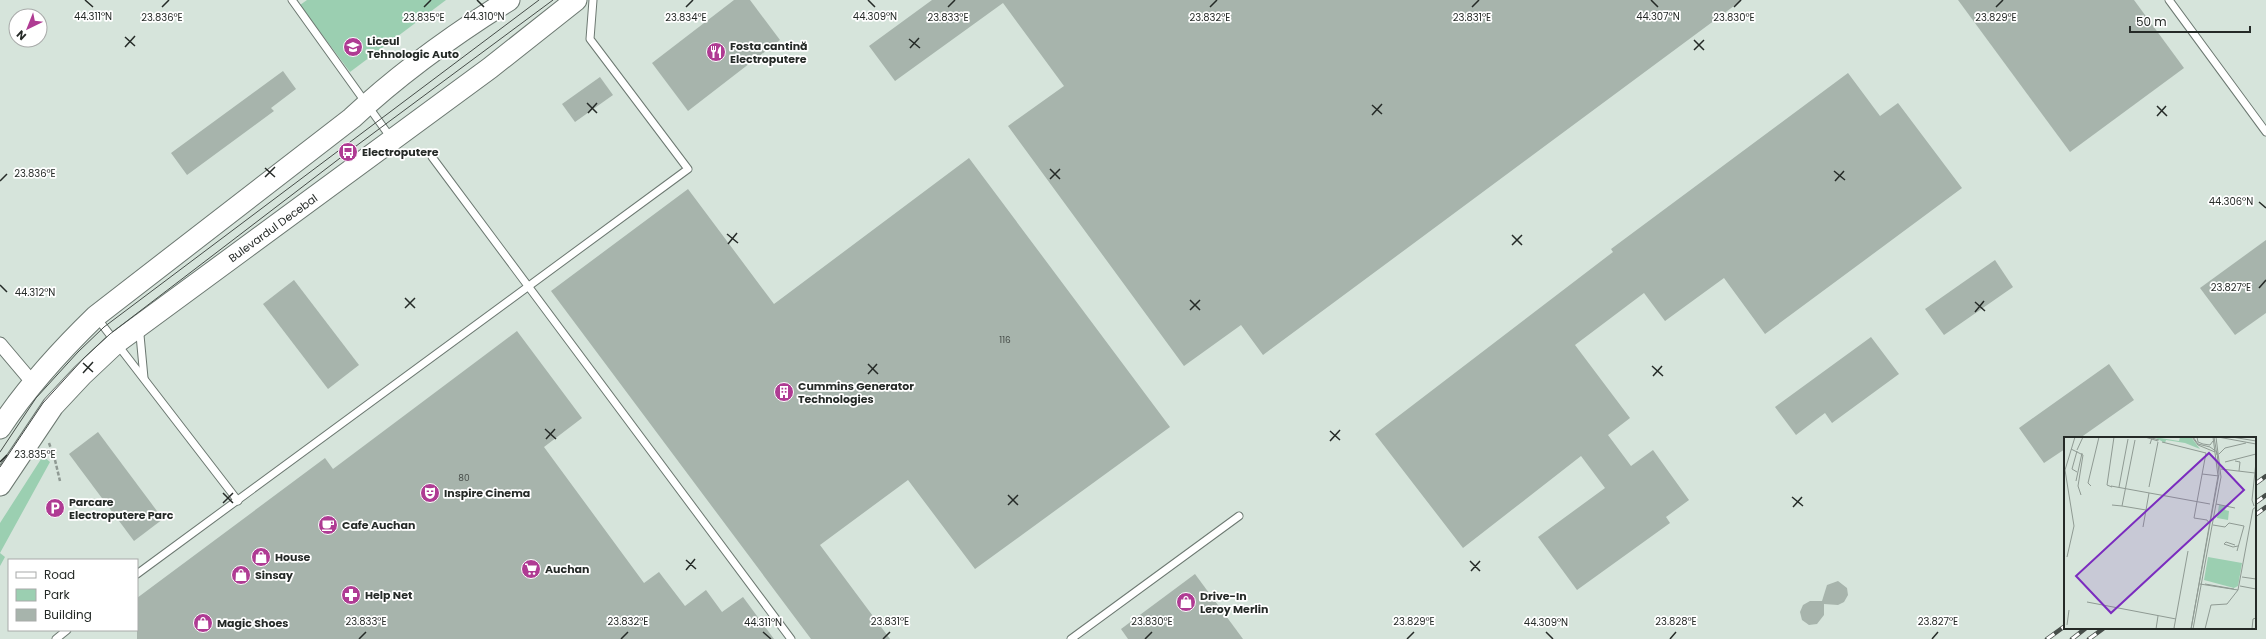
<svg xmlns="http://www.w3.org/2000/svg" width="2266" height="639" font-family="Poppins,sans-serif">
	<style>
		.green { fill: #9bcfb1 }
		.building { fill: #a7b4ac }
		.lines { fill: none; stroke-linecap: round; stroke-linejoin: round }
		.service-casing { stroke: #6c7871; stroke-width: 9 }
		.minor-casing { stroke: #6c7871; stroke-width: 15 }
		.primary-casing { stroke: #6c7871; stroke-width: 23 }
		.path { stroke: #8f9993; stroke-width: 2.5; stroke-dasharray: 4 2; stroke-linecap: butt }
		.service { stroke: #fff; stroke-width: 7 }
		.minor { stroke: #fff; stroke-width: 13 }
		.primary { stroke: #fff; stroke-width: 21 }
		.tram { stroke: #464d49; stroke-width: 1 }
		.rail-casing { stroke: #464d49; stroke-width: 4.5 }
		.rail { stroke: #fff; stroke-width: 3; stroke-dasharray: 9; stroke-linecap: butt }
		.ticks { fill: none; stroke: #252a27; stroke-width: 1.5 }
		.labels { text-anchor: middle; stroke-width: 3.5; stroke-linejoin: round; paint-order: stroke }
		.number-label { font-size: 9px; fill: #464c48 }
		.poi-label { font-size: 11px; font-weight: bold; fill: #252a27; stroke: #fff; text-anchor: start }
		.street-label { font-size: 11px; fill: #252a27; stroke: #fff }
		.inset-road { fill: none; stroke: #8f9a93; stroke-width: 1 }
		.view { fill: #7b2cbf; fill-opacity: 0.15; stroke: #7b2cbf; stroke-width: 2 }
		.inset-edge { fill: none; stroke: #252a27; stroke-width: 2 }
		.ticks-label { font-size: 10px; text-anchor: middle; fill: #252a27; stroke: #fff; stroke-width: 3.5; stroke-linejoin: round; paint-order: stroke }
	</style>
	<rect width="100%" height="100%" fill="#d6e4db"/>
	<g class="green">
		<path d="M307,0H446L350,72L300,5Z"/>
		<path d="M43,456L50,462L0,553L5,557L0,566V523Z"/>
	</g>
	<g class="building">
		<path d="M734,0H750L780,40L688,111L652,63Z"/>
		<path d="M932,0H1742L1263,355L1241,325L1184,366L1008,126L1064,86L1003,3L895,81L869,46Z"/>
		<path d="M1958,0H2134L2184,68L2070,152Z"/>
		<path d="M283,71L296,89L271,108L274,111L187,175L171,153Z"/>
		<path d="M1848,73L1880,116L1898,103L1962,188L1765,334L1724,278L1665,321L1644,293L1575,345L1630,418L1608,435L1631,466L1653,450L1689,500L1666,517L1670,523L1577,590L1538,537L1605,488L1581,456L1463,548L1375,434L1613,252L1611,249Z"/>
		<path d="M600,77L613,95L575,122L562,104Z"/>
		<path d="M969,158L1170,427L975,569L908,480L820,545L890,639H811L551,291L688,189L774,304Z"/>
		<path d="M2266,240V313L2235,335L2200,288Z"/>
		<path d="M1995,260L2013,287L1944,335L1925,309Z"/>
		<path d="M294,280L359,365L328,389L263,304Z"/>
		<path d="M517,331L582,418L544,447L644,583L659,572L685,606L706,590L722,612L743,597L774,639H137V598L325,458L333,469Z"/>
		<path d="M1871,337L1899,374L1832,423L1825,413L1796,435L1775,407Z"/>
		<path d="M2109,364L2134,400L2080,438H2065V449L2044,463L2019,428Z"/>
		<path d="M98,432L163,519L134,541L69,454Z"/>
		<path d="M1195,574L1243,639H1128L1121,629Z"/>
		<path d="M1838,581L1847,588L1848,595L1844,602L1838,605L1824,604V615L1817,624L1809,625L1802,620L1800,612L1803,605L1810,601H1822L1827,585Z"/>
	</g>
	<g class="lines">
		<defs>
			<g id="service">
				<path d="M292,0L391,138"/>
				<path d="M2169,0L2266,132"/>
				<path d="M432,157L791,639"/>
				<path d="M97,318L238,501"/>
				<path d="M141,329L140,335L144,378"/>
				<path d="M137,574L688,169L590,39L593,0"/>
				<path d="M56,639L67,630"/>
				<path d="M1071,639L1239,516"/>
			</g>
			<path id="minor" d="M0,344L33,383"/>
			<g id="primary">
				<path d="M0,428C27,387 60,351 96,316L352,118C400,73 453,35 509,0"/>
				<path d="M0,485L53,406L82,375L116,343L490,68L576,0"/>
			</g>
		</defs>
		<use href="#service" class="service-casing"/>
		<use href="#minor" class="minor-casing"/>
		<use href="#primary" class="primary-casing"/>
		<path class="path" d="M49,443L55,460L60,481"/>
		<use href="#service" class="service"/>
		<use href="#minor" class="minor"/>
		<use href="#primary" class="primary"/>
		<g class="tram">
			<path d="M0,452L36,398L78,352L104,327L539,0"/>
			<path d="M0,467L43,403L84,358L110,334L348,152L553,0"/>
		</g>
		<defs>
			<g id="rail">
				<path d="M2255,484L2266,476"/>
				<path d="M2255,503L2266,495"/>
				<path d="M2255,515L2266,507"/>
				<path d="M2047,639L2065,626"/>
				<path d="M2072,639L2086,628"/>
				<path d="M2089,639L2104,628"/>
			</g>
		</defs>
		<use href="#rail" class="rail-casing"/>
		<use href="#rail" class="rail"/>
	</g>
	<path class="ticks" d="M85,0L93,7M477,0L484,7M868,0L875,7M1651,0L1658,7M162,7L169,0M424,7L431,0M686,7L693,0M948,7L955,0M1210,7L1217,0M1472,7L1479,0M1734,7L1741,0M1996,7L2003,0M125,37L135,46M909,39L920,48M1694,40L1704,50M125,47L135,36M910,48L919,38M1694,50L1704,40M587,103L597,113M1372,105L1382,114M2157,106L2167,116M588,113L597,103M1372,115L1382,104M2157,116L2166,106M265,168L275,177M1050,169L1060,179M1834,171L1845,180M265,177L275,167M1050,179L1060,169M0,181L7,174M1835,181L1844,171M2259,202L2266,208M727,234L738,243M1512,235L1522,245M728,244L737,233M1512,245L1522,235M0,285L7,292M2259,288L2266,280M405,298L415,308M1190,300L1200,310M1975,302L1985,311M405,308L415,298M1190,310L1200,300M1975,312L1984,301M83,363L93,372M868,364L878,374M1652,366L1663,376M83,373L93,362M868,374L877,364M1653,376L1662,366M545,429L556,439M1330,431L1340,440M546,439L555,429M1330,441L1340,430M0,462L7,455M223,493L233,503M1008,495L1018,505M1792,497L1803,506M223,503L233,493M1008,505L1018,495M1793,507L1802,497M686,560L696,569M1470,561L1480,571M686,570L695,559M1471,571L1480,561M763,632L771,639M1546,632L1553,639M359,639L366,632M621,639L628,632M883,639L890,632M1145,639L1152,632M1407,639L1414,632M1670,639L1676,632M1932,639L1938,632"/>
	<defs>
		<symbol id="school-disc" viewBox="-11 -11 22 22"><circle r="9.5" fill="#af3b93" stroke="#fff"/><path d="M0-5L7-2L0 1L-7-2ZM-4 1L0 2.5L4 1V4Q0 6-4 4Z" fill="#fff"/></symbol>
		<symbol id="restaurant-disc" viewBox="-11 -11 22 22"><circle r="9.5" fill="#af3b93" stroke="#fff"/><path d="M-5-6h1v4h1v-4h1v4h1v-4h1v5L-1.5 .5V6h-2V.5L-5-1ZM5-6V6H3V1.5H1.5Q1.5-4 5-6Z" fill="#fff"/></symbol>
		<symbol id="bus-disc" viewBox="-11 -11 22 22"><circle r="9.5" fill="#af3b93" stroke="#fff"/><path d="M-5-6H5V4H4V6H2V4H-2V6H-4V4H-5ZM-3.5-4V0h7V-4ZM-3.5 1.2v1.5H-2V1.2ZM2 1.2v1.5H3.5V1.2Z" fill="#fff"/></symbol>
		<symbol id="building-disc" viewBox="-11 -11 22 22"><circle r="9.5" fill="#af3b93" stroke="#fff"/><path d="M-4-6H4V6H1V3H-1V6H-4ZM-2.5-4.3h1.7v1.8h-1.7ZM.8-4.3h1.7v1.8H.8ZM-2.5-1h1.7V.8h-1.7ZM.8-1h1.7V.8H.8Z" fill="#fff"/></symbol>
		<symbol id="theatre-disc" viewBox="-11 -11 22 22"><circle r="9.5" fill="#af3b93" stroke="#fff"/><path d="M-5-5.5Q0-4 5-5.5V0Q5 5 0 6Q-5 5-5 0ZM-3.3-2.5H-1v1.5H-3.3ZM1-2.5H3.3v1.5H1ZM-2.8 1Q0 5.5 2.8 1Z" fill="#fff"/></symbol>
		<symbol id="parking-disc" viewBox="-11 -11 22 22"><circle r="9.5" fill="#af3b93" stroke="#fff"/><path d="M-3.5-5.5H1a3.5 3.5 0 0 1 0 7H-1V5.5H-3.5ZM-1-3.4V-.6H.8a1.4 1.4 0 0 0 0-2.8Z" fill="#fff"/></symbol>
		<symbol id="cafe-disc" viewBox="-11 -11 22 22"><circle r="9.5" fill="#af3b93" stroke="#fff"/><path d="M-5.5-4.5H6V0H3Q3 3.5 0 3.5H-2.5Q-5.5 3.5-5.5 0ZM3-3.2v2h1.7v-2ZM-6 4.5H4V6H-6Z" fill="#fff"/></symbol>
		<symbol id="shop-disc" viewBox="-11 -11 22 22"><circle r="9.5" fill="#af3b93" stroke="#fff"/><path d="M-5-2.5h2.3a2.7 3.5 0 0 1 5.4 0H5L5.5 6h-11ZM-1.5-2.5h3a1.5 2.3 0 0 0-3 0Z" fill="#fff"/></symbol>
		<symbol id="supermarket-disc" viewBox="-11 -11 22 22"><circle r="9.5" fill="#af3b93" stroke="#fff"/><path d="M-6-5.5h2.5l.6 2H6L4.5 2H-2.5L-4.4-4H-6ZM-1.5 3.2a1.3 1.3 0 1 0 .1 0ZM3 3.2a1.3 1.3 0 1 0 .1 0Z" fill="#fff"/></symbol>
		<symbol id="pharmacy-disc" viewBox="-11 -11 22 22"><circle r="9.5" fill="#af3b93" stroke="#fff"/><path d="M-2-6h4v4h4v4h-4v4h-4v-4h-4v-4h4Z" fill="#fff"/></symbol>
	</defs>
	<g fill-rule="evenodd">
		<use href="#school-disc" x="342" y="36" width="22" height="22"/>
		<use href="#restaurant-disc" x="705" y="41" width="22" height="22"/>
		<use href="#bus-disc" x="337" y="141" width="22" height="22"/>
		<use href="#building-disc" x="773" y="381" width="22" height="22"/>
		<use href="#theatre-disc" x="419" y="482" width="22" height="22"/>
		<use href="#parking-disc" x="44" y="497" width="22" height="22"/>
		<use href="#cafe-disc" x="317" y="514" width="22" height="22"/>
		<use href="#shop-disc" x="250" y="546" width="22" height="22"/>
		<use href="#supermarket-disc" x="520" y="558" width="22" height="22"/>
		<use href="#shop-disc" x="230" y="564" width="22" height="22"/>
		<use href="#pharmacy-disc" x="340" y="584" width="22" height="22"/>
		<use href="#shop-disc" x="1175" y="591" width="22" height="22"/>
		<use href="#shop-disc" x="192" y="612" width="22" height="22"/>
	</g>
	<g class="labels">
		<g class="number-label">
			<text x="1005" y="343">116</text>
			<text x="464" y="481">80</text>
		</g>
		<g class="poi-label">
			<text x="367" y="45">Liceul<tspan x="367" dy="13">Tehnologic Auto</tspan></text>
			<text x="730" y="50">Fosta cantină<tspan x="730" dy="13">Electroputere</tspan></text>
			<text x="362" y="156">Electroputere</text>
			<text x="798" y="390">Cummins Generator<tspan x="798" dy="13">Technologies</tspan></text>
			<text x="444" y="497">Inspire Cinema</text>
			<text x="69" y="506">Parcare<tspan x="69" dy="13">Electroputere Parc</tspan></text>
			<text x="342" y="529">Cafe Auchan</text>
			<text x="275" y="561">House</text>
			<text x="545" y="573">Auchan</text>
			<text x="255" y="579">Sinsay</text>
			<text x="365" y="599">Help Net</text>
			<text x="1200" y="600">Drive-In<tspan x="1200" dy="13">Leroy Merlin</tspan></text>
			<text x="217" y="627">Magic Shoes</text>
		</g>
		<g class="street-label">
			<text transform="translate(273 228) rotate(-36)" y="4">Bulevardul Decebal</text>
		</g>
	</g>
	<g transform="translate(2064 437)">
		<rect width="192" height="192" fill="#d6e4db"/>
		<path d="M90,0L115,4L116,0H127L136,12L121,6L102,3L101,6ZM155,68L162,69L161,73L165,74L164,83L153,81ZM144,120L178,126L174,149L170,151L140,143Z" fill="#9bcfb1"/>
		<path class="inset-road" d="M81,0L94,4M128,0L134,8L151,15M133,0L134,5L139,7L146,8L149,4M150,0L153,18M154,0L192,7M168,0L192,4M98,5L142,16L130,81L143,83L145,86M86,7L88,1L95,3M7,12L19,18L14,49L17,58M13,13L19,0M13,14L8,32L13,35M155,17L161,11L182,6M171,24L176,25L175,34M161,25L192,17M157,32L191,36M138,37L155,39M12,44L18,16M27,49L24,46L35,0M47,49L146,67M48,50L43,48L50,0M55,50L64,2M85,50L94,5M152,67L171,71M48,68L58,69L71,3M58,69L82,73M190,69L188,63L192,25M149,88L161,90L165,86L180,89L173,114M79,90L85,56M160,107L169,110L174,109M160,107L162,105L171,108M3,120L10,89L1,33L11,0M178,140L192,142M136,147L174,153L189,72L192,70M141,147L170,152M176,149L192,152M23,165L112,182M3,188L5,173M92,192L94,179M113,192L110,191L124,114M127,192L154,39L149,0M127,192L155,37L153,15L146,10L134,7L129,0M129,192L157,40L152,0M141,192L147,168L163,167L174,153M188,192L189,182L192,181"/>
		<path class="view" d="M145,16L180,53L47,176L12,139Z"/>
		<rect width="192" height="192" class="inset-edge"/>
	</g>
	<g class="ticks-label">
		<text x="93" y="20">44.311°N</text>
		<text x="484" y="20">44.310°N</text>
		<text x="1658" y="20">44.307°N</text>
		<text x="875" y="20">44.309°N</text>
		<text x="162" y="21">23.836°E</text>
		<text x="424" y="21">23.835°E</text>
		<text x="686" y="21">23.834°E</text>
		<text x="948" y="21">23.833°E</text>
		<text x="1210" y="21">23.832°E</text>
		<text x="1472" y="21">23.831°E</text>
		<text x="1734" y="21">23.830°E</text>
		<text x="1996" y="21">23.829°E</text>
		<text x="35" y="177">23.836°E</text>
		<text x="2231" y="205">44.306°N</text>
		<text x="2231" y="291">23.827°E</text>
		<text x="35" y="296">44.312°N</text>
		<text x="35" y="458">23.835°E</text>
		<text x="366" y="625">23.833°E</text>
		<text x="628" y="625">23.832°E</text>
		<text x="890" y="625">23.831°E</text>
		<text x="1152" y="625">23.830°E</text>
		<text x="1414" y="625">23.829°E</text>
		<text x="1676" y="625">23.828°E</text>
		<text x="1938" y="625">23.827°E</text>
		<text x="763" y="626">44.311°N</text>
		<text x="1546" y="626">44.309°N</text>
	</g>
	<rect x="8" y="559" width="130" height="72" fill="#ffffff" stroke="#a8aaa9"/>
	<rect x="16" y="572" width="20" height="6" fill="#ffffff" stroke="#a8aaa9"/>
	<text x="44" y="579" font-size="12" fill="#252a27">Road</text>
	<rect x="16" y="589" width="20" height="12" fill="#9bcfb1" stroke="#a8aaa9"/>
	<text x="44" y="599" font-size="12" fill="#252a27">Park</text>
	<rect x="16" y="609" width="20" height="12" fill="#a7b4ac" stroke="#a8aaa9"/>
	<text x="44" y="619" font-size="12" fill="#252a27">Building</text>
	<g transform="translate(28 28) rotate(223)"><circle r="19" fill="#ffffff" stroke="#a8aaa9"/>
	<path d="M0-3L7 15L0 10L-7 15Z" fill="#af3b93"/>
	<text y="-6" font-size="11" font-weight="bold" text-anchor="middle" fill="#252a27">N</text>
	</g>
	<path d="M2130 26v6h120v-6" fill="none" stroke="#252a27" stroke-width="2"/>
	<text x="2136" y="26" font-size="12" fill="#252a27" stroke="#ffffff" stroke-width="3" paint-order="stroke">50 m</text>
</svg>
